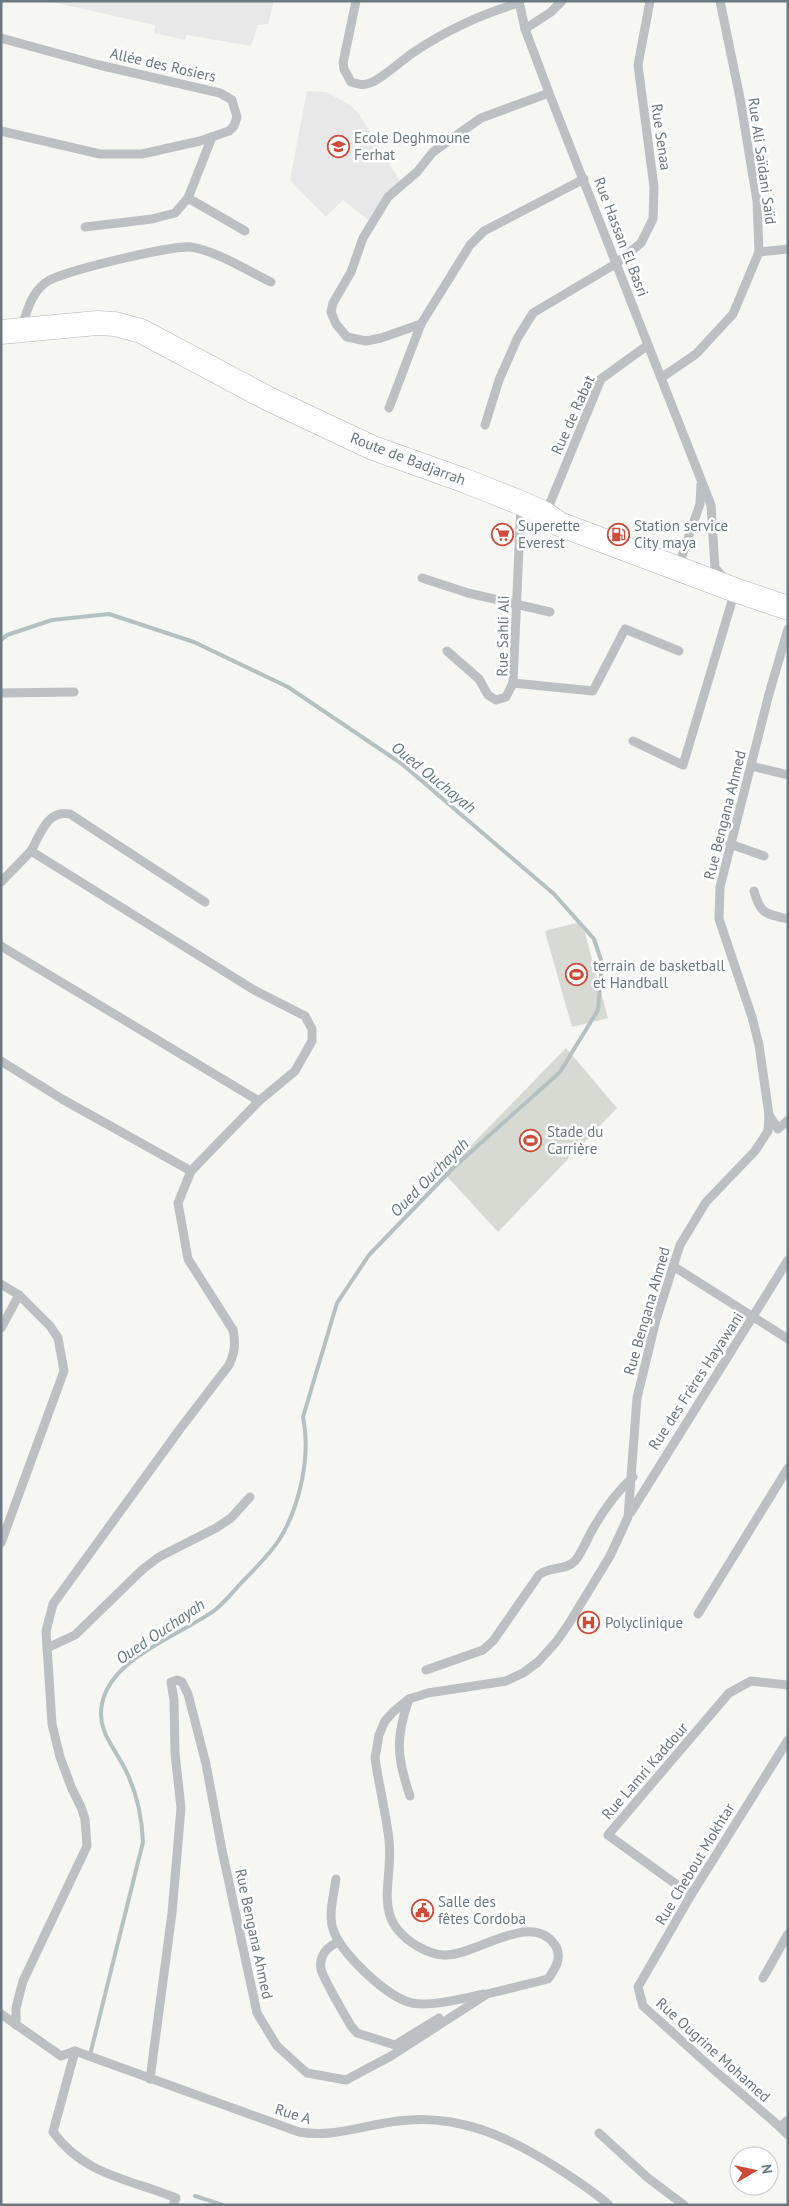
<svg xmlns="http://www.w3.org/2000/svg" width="789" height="2206" font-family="'PT Sans',sans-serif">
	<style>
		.built { fill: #e7e8e7 }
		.garden { fill: #d7dad3 }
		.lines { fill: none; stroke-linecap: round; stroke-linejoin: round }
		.stream { stroke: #b4c1c3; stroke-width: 4 }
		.major-casing { stroke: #b0b5b7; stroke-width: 25 }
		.minor { stroke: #bcc0c3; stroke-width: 9 }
		.major { stroke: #fff; stroke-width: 24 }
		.labels { text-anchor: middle; stroke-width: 5; stroke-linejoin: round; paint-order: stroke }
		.street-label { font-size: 15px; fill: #697981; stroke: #fff }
		.poi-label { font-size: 15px; fill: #697981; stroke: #fff; text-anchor: start }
		.water-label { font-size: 16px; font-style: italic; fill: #647a7d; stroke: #fff }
	</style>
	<rect width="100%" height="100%" fill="#f6f6f3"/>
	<g class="built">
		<path d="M48,1H274L268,24L258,25L251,46L187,35L185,40L154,33L155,25Z"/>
		<path d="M307,91L326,92L350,105L359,114L401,183L370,221L343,200L326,217L290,180Z"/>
	</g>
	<g class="garden">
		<path d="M581,922L583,926L608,1018L572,1027L545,932L548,930Z"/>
		<path d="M566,1048L617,1108L498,1232L444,1173Z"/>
	</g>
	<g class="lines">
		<g class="stream">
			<path d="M1,640L7,635L52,620L109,614L194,642L288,687L402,764L554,894L594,939L602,963L598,1010L560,1072L453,1168L369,1255L337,1303L303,1417C311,1455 300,1507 279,1540C269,1555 254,1570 241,1583C233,1592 225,1602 215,1610C181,1635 110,1658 102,1704C96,1732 117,1750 127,1773C137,1794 142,1819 143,1842L90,2055"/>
			<path d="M195,2196L223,2205"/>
		</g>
		<defs>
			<path id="major" d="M1,332L97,323L115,324L141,331L269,399L373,448L463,480L521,503L545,514L559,524L735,590L788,608"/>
		</defs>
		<use href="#major" class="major-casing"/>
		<g class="minor">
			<path d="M356,1L343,63L344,69L351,82C358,84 362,86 370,83C382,79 402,60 414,52C447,30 481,14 519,3"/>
			<path d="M519,1L525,29L549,93L711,505L715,568L725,579"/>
			<path d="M525,29L551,12L562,1"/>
			<path d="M1,38L99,65L220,93L232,100L237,117L234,126L229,131L200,141L142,154H100L1,131"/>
			<path d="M188,198L245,231"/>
			<path d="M85,227L152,219L175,213L188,198L212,137"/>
			<path d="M759,252L788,249"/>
			<path d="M421,324L381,338L366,341L347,337L336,324L331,312L333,303L351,272L363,238L388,197L417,172L433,152L481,118L549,93"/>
			<path d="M21,329C27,312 30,295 45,283C57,272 173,245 191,247C219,252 246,270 271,282"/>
			<path d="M661,378L696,354L733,314L759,252L757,201L740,98L720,1"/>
			<path d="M389,408L421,324L470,245L484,231L584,179"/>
			<path d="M485,425L499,380L518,337L533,313L617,263L641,243L653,219L654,187L638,65L650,1"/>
			<path d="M521,504L513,683L593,691L625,629L679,651"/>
			<path d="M546,513L601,379L648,345"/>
			<path d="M678,567L700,504L701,484"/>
			<path d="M422,578L468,593L550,612"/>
			<path d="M447,651L479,679L488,695L496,700L506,697L513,683"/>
			<path d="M1,693L74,692"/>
			<path d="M633,741L683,765L735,591"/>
			<path d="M751,766L788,775"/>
			<path d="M730,844L764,856"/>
			<path d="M31,851C41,833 47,810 70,814L205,902"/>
			<path d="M1,882L31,851L254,990L305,1016L312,1029V1041L295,1071L259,1101L191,1171L178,1203L188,1259L233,1330C236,1343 235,1353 229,1365L180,1429L53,1604L46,1631L52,1724L60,1757L72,1789L81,1807L85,1819L87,1846L23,1981L16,2008V2025"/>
			<path d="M754,891C760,914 766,914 788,919"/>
			<path d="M1,946L259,1101"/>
			<path d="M1,1061L62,1099L191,1171"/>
			<path d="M769,1115L778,1129L788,1120"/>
			<path d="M673,1266L788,1339"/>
			<path d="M1,1284L19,1295L50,1326L58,1338L64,1371L1,1543"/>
			<path d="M1,1328L19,1295"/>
			<path d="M631,1512L788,1260"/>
			<path d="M698,1614L788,1468"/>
			<path d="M47,1648L75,1635L143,1569L159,1557L216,1528L231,1518L250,1497"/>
			<path d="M426,1670L483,1650L493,1641L539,1575C550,1566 565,1571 575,1561C581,1554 586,1542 590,1534C602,1512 614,1494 633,1477"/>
			<path d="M409,1699C395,1738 397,1758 410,1796"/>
			<path d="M788,1740L691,1895L638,1987L643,2006L713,2069L780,2127L788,2120"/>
			<path d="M336,1879C334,1894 328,1915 333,1929C340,1953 388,1998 412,2003C432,2007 464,1998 484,1994"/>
			<path d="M691,1895L608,1835L729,1693L751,1681L788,1685"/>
			<path d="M339,1942C327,1946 319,1956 321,1969C323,1979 345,2015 351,2026L357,2033L395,2045L439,2018"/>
			<path d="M763,1978L788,1934"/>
			<path d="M1,2014L61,2056L75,2051L299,2132C333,2138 364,2125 398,2121C457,2113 507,2136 556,2167C574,2179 592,2190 609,2205"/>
			<path d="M75,2051L53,2132C84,2175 129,2179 176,2198L173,2205"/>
			<path d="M150,2079L172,1913L181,1808L175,1753L174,1700L171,1682L177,1680L182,1682L188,1694L206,1764L222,1850L257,2013L277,2046L307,2073L346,2080L391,2056L487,1994L548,1979C555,1969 563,1957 555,1945C532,1910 477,1955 446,1955C436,1956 426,1951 417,1946C370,1918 394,1882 389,1840C386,1813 379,1786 375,1758L379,1735L385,1721L393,1712L409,1699L428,1693L506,1681L523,1673L538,1662L556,1642L568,1625L610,1556L628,1517L637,1398L656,1320L680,1245L706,1202L755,1151L768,1131L769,1115L759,1045L752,1017L719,919L720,887L769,694L788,629"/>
			<path d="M780,2127L788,2135"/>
			<path d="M599,2133L648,2178L684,2205"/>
		</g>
		<use href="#major" class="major"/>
	</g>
	<defs>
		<symbol id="school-ring" viewBox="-11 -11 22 22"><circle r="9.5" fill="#fff" stroke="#ce4b3c" stroke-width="1.5"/><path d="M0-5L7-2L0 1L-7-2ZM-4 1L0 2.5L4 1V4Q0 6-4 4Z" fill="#ce4b3c"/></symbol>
		<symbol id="supermarket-ring" viewBox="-11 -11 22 22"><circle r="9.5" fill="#fff" stroke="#ce4b3c" stroke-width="1.5"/><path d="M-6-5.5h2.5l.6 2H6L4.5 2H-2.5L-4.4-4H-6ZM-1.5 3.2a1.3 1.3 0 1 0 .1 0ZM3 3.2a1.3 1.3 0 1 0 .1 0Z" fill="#ce4b3c"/></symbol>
		<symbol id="fuel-ring" viewBox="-11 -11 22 22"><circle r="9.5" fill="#fff" stroke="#ce4b3c" stroke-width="1.5"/><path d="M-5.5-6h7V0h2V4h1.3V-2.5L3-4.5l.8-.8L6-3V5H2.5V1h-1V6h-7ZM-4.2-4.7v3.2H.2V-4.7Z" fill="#ce4b3c"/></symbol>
		<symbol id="stadium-ring" viewBox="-11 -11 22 22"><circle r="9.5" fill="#fff" stroke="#ce4b3c" stroke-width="1.5"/><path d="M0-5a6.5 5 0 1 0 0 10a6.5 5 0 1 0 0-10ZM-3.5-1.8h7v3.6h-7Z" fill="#ce4b3c"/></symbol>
		<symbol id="hospital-ring" viewBox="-11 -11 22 22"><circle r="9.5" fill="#fff" stroke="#ce4b3c" stroke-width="1.5"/><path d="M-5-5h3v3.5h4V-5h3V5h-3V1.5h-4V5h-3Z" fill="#ce4b3c"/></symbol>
		<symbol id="civic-ring" viewBox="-11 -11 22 22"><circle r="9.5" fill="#fff" stroke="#ce4b3c" stroke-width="1.5"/><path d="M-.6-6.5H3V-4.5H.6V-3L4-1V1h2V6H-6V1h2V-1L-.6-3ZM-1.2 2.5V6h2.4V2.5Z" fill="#ce4b3c"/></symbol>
	</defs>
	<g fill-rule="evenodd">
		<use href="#school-ring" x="326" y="134" width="25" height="25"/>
		<use href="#supermarket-ring" x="490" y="522" width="25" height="25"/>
		<use href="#fuel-ring" x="606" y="522" width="25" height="25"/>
		<use href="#stadium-ring" x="564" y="962" width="25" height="25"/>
		<use href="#stadium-ring" x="518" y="1128" width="25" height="25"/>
		<use href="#hospital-ring" x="576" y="1610" width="25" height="25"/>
		<use href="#civic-ring" x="410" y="1898" width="25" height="25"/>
	</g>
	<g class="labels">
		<g class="street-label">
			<text transform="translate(163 65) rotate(13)" y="5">Allée des Rosiers</text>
			<text transform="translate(661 137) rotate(82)" y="5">Rue Senaa</text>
			<text transform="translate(762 161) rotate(82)" y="5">Rue Ali Saïdani Saïd</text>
			<text transform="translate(621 237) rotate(69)" y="5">Rue Hassan El Basri</text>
			<text transform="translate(573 415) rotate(-66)" y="5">Rue de Rabat</text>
			<text transform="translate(408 459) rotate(21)" y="5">Route de Badjarrah</text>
			<text transform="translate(503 636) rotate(-89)" y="5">Rue Sahli Ali</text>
			<text transform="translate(725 815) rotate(-76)" y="5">Rue Bengana Ahmed</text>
			<text transform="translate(647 1311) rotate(-74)" y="5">Rue Bengana Ahmed</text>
			<text transform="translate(696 1381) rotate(-57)" y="5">Rue des Frères Hayawani</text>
			<text transform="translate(645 1771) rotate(-49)" y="5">Rue Lamri Kaddour</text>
			<text transform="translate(695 1864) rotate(-59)" y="5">Rue Chebout Mokhtar</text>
			<text transform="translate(254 1934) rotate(78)" y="5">Rue Bengana Ahmed</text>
			<text transform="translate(713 2050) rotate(42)" y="5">Rue Ougrine Mohamed</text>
			<text transform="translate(293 2114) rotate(17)" y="5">Rue A</text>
		</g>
		<g class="poi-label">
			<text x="354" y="143">Ecole Deghmoune<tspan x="354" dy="17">Ferhat</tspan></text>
			<text x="518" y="531">Superette<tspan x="518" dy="17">Everest</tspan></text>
			<text x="634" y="531">Station service<tspan x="634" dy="17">City maya</tspan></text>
			<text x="593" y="971">terrain de basketball<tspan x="593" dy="17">et Handball</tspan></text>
			<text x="547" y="1137">Stade du<tspan x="547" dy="17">Carrière</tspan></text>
			<text x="605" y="1628">Polyclinique</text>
			<text x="438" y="1907">Salle des<tspan x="438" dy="17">fêtes Cordoba</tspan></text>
		</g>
		<g class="water-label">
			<text transform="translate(434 777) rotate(39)" y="6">Oued Ouchayah</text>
			<text transform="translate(429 1177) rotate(-45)" y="6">Oued Ouchayah</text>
			<text transform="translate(160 1631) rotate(-34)" y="6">Oued Ouchayah</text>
		</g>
	</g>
	<rect width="789" height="2206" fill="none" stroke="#697981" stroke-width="5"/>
	<g transform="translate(754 2171) rotate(81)"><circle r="24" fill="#ffffff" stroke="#c3c9cd"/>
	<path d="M0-4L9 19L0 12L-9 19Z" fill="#ce4b3c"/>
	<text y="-8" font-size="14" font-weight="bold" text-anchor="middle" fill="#697981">N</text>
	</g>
</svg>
